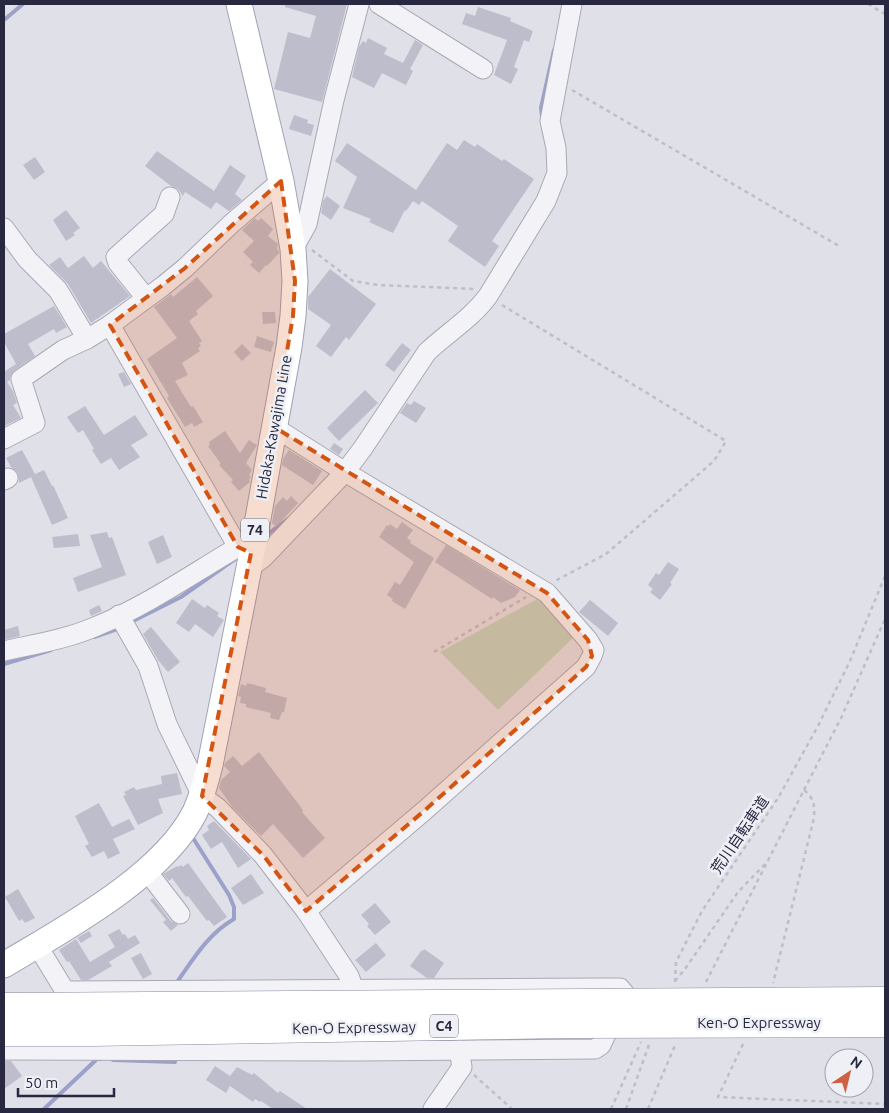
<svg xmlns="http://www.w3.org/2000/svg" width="889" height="1113" font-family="Ubuntu,'Noto Sans JP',sans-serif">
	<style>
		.green { fill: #c1d3c3 }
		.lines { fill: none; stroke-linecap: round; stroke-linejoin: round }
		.stream { stroke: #9ba1c9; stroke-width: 4 }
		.building { fill: #bdbdcc }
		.minor-casing { stroke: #a9a9b6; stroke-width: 21 }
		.major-casing { stroke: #9fa0b5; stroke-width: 27 }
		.path { stroke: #bebec7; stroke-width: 2.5; stroke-dasharray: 4 4; stroke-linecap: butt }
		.minor { stroke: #f3f3f7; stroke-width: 19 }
		.major { stroke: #fff; stroke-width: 25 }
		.highway-bridge-casing { stroke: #8788a0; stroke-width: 29; stroke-linecap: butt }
		.highway-bridge { stroke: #fff; stroke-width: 28 }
		.marked { fill: #d55411; fill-opacity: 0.2; stroke: #d55411; stroke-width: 4; stroke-dasharray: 10 6; stroke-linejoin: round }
		.labels { text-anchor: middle; stroke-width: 5; stroke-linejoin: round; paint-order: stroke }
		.shield { fill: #eff0f6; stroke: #646577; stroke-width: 1 }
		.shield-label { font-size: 14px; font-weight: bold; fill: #282940 }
		.street-label { font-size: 15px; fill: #282940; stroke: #eff0f6 }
	</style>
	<rect width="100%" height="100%" fill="#e0e0e9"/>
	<path class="green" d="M539,598L576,635L498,710L440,652Z"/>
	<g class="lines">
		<g class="stream">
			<path d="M4,20L23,4"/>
			<path d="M542,116L541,108L554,50"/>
			<path d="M265,536L288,519"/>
			<path d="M129,623L181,597L238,557"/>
			<path d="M94,637L120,628"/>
			<path d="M4,664L51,650"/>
			<path d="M176,986L177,982C194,958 208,934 234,919V907L229,895L193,838V835"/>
			<path d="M113,1060L175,1062V1055"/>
			<path d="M44,1109L97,1059H101"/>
		</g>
	</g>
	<g class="building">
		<path d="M285,4H347L322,102L274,89L288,32L310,38L316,16L285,7Z"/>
		<path d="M478,7L511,18L510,21L533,31L529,42L524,40L514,67L518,69L511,84L494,75L507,40L462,24L466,13L475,16Z"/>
		<path d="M368,38L387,48L384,54L403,63L415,40L423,45L410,69L413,71L406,85L382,73L374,88L352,77L359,47L363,41L366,43Z"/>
		<path d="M294,115L308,120L307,123L314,125L311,136L289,129Z"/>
		<path d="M464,140L475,147L477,144L502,161L504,159L534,179L492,241L499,246L485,267L448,241L458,226L422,201L419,205L413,201L406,211L405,210L393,233L369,222L371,219L343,208L357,177L335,161L347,143L416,190L447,143L457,150Z"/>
		<path d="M157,151L214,191L230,165L246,176L235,194L242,200L229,211L216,202L211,209L185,192L183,196L178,189L171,186L145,166Z"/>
		<path d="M35,157L45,172L34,180L23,165Z"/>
		<path d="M327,196L340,206L331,220L321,213L323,201Z"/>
		<path d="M66,210L80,228L73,233L75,235L66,241L53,220Z"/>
		<path d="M255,218L258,221L261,218L273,229L268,236L278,244L277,249L279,251V253L267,266L266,265L259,273L250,265L253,262L243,252L254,241L242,230Z"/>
		<path d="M84,256L93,268L101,261L130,296L91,323L68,284L49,265L60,257L68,268Z"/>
		<path d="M330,269L376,304L349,340L346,337L331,357L316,346L331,325L308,309V297Z"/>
		<path d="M197,277L213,296L196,311L198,314L189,321L202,341L199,343L201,346L198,348L200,351L182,363L188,375L175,381L191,407L193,406L203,422L194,427L192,423L185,427L167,398L169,396L147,359L177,338L154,307L171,294L173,297Z"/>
		<path d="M54,306L67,327L56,333L54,329L28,344L35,356L15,370L11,375L10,380L7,382L13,391L17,403L13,405L21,418L4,426V372L16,364L4,342V334Z"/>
		<path d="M262,312H275L276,323L263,324Z"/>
		<path d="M257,336L274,342L271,352L254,347Z"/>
		<path d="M402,343L411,350L394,372L385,365Z"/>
		<path d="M242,344L251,353L242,361L234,352Z"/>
		<path d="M124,372L131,384L124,387L118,374Z"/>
		<path d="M365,390L378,403L339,441L327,428Z"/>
		<path d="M414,401L426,408L416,423L400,413L407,403L411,405Z"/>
		<path d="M85,406L104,435L135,415L148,435L131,445L140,457L119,470L111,458L101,464L92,450L94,449L83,430L78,433L67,417Z"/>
		<path d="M225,431L240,453L249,440L257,445L246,463L252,470L249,475L251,477L249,479L250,482L239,491L231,482L233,480L219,465L221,464L208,446L210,445L209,442Z"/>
		<path d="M334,443L343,449L339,455L330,449Z"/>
		<path d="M22,450L35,474L44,470L52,486L53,485L68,518L52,525L31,477L19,483L18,473L11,467L6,458Z"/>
		<path d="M289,450L322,471L313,485L282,465L283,459Z"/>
		<path d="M291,496L298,503L276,527L272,523L275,506L283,497L287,501Z"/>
		<path d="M402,522L413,530L407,538L411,541L410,543L434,558L405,609L392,601L393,599L387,595L395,582L400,585L414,562L379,537L387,525L389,526L390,524L397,529Z"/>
		<path d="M107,532L109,538L112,537L126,575L78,592L73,578L102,567L90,535Z"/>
		<path d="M78,534L80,546L54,548L52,537Z"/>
		<path d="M163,535L172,557L157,564L148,542Z"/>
		<path d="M446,545L520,590L515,597L501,603L493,597L492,599L435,562Z"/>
		<path d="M668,562L679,569L670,583L672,584L660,600L650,592L653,589L648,585L656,573L659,575Z"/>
		<path d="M192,599L205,608L207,605L219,613L217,616L224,620L213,637L195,624L189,632L176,623Z"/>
		<path d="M590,600L618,623L608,636L579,612Z"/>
		<path d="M99,605L102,611L91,616L89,610Z"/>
		<path d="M18,626L20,636L4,640V630Z"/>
		<path d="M151,627L180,662L168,672L158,660L143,634Z"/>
		<path d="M247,683L266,688L265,692L287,698L284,712H282L279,720L270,718L271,713L246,707V704L240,703L241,697L238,696L241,684L246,686Z"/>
		<path d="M259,752L303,810L302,812L325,838L303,858L273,824L261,836L233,808L219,788L221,780L230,772L224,766L225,763L233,756L242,766Z"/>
		<path d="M177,773L182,794L158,799L163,813L138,825L123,796L126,795L124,792L134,787L136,790L162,784L161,776Z"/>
		<path d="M99,803L112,827L129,819L135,829L113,839L120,853L108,859L104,851L92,857L85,846L89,844L75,816Z"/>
		<path d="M214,821L250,858L251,859L238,868L222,842L211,849L202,835L209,830L207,826Z"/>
		<path d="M188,863L227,917L214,926L209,920L207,921L188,896L186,897L172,878L169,881L163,874L177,866L178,867L181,865L183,867Z"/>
		<path d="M251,874L264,893L243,905L231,888Z"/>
		<path d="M18,889L35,918L25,923L22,919L19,921L5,897Z"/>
		<path d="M153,898L171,921L178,925L171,931L163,922L166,920L150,900Z"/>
		<path d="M375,903L391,922L375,935L367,926L369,924L361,915Z"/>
		<path d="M119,929L123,935L125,934L128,939L135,935L140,943L109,962L112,966L88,980H81L69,961L67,962L59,950L76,939L90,962L115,947L108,935Z"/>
		<path d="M89,931L92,936L81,943L77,938Z"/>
		<path d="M376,943L386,955L366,972L355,960Z"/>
		<path d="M424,949L444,963L434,978H427L410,966L422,950L423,951Z"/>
		<path d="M141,953L152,974L143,979L131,958Z"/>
		<path d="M4,1061H11L22,1076L4,1089Z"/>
		<path d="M215,1066L230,1076L237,1067L252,1075L254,1073L278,1093L280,1091L307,1109H273L261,1101L260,1102L255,1099L253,1102L230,1086L226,1093L206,1080Z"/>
	</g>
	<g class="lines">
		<defs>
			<g id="minor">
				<path d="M379,4L483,69"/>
				<path d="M4,228L27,259L58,290L87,339"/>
				<path d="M293,249L307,224L334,100L359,4"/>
				<path d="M146,298L118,263L116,257L164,214L170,197"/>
				<path d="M110,325L238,547"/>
				<path d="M274,427L345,472L547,593L588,640L594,650L592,656L586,667L424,811L306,911"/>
				<path d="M4,439L35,423L21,379L63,350L87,339L110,325L163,286L185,268L231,224L281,181"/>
				<path d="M4,480L8,478"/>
				<path d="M249,568L263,558L345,472L363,448L427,352C447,333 471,319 488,296L546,201L557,173L556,148L550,121L572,4"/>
				<path d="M119,615L148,666L167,724L202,796L218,808L263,855L306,911L349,976L354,990V1001"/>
				<path d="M4,651C35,644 68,639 97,626C146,606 192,574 238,547L251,553"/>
				<path d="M146,870L180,914"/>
				<path d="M4,1050L356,1051L595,1049L601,1045L625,994L620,988H602L65,991L37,945"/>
				<path d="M433,1109L462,1067L459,1050"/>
			</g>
			<path id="major" d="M4,965C64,929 163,876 195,812C202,797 206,781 210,765L249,568L289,347L293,316L295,281L293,249L281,181L239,4"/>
		</defs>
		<use href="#minor" class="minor-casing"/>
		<use href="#major" class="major-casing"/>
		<g class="path">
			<path d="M868,4L885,14"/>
			<path d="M572,90L839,246"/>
			<path d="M312,250L353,281L378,285L475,289"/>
			<path d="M502,305L726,441L714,461L606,554L555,581"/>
			<path d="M434,652L526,597"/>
			<path d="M804,790L842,716L885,619"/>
			<path d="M675,981L685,969L738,892L768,861"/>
			<path d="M675,982L676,962L702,911L778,798L818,726L850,661L885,576"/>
			<path d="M706,982L804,790C814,798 815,806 814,818L773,983"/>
			<path d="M743,1044L718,1097L885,1104"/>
			<path d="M474,1075L512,1109"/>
			<path d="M611,1109L641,1042"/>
			<path d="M626,1109L650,1042"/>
			<path d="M648,1109L676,1043"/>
		</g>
		<use href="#minor" class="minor"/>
		<use href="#major" class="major"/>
		<defs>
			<g id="highway-bridge">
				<path d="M4,1007L885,1001"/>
				<path d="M4,1032H92L573,1024L885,1023"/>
			</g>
		</defs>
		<use href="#highway-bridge" class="highway-bridge-casing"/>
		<use href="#highway-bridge" class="highway-bridge"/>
	</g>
	<path class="marked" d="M281,181L295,281L293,316L274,427L547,593L588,640L592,656L586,667L424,811L306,911L263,855L202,796L251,553L238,547L110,325L185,268Z"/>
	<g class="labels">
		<g class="shield">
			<rect x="241" y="518.5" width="28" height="23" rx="4"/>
			<rect x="430" y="1014.5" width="28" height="23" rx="4"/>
		</g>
		<g class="shield-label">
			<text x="255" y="535">74</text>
			<text x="444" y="1031">C4</text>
		</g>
		<g class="street-label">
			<text transform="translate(274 427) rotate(-80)" y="5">Hidaka-Kawajima Line</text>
			<text transform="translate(740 835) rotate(-56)" y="5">荒川自転車道</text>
			<text x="759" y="1028">Ken-O Expressway</text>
			<text transform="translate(354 1028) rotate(-1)" y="5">Ken-O Expressway</text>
		</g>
	</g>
	<rect width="889" height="1113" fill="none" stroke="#282940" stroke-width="10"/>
	<g transform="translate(849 1073) rotate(35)"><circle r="24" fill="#eff0f6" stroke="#9fa0ad"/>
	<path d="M0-4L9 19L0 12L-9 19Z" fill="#cf6044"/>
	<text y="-8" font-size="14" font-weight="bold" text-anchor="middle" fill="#282940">N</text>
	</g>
	<path d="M18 1088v8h96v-8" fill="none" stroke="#282940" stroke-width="2.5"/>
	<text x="25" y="1088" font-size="15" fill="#282940" stroke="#eff0f6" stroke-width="4" paint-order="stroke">50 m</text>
</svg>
